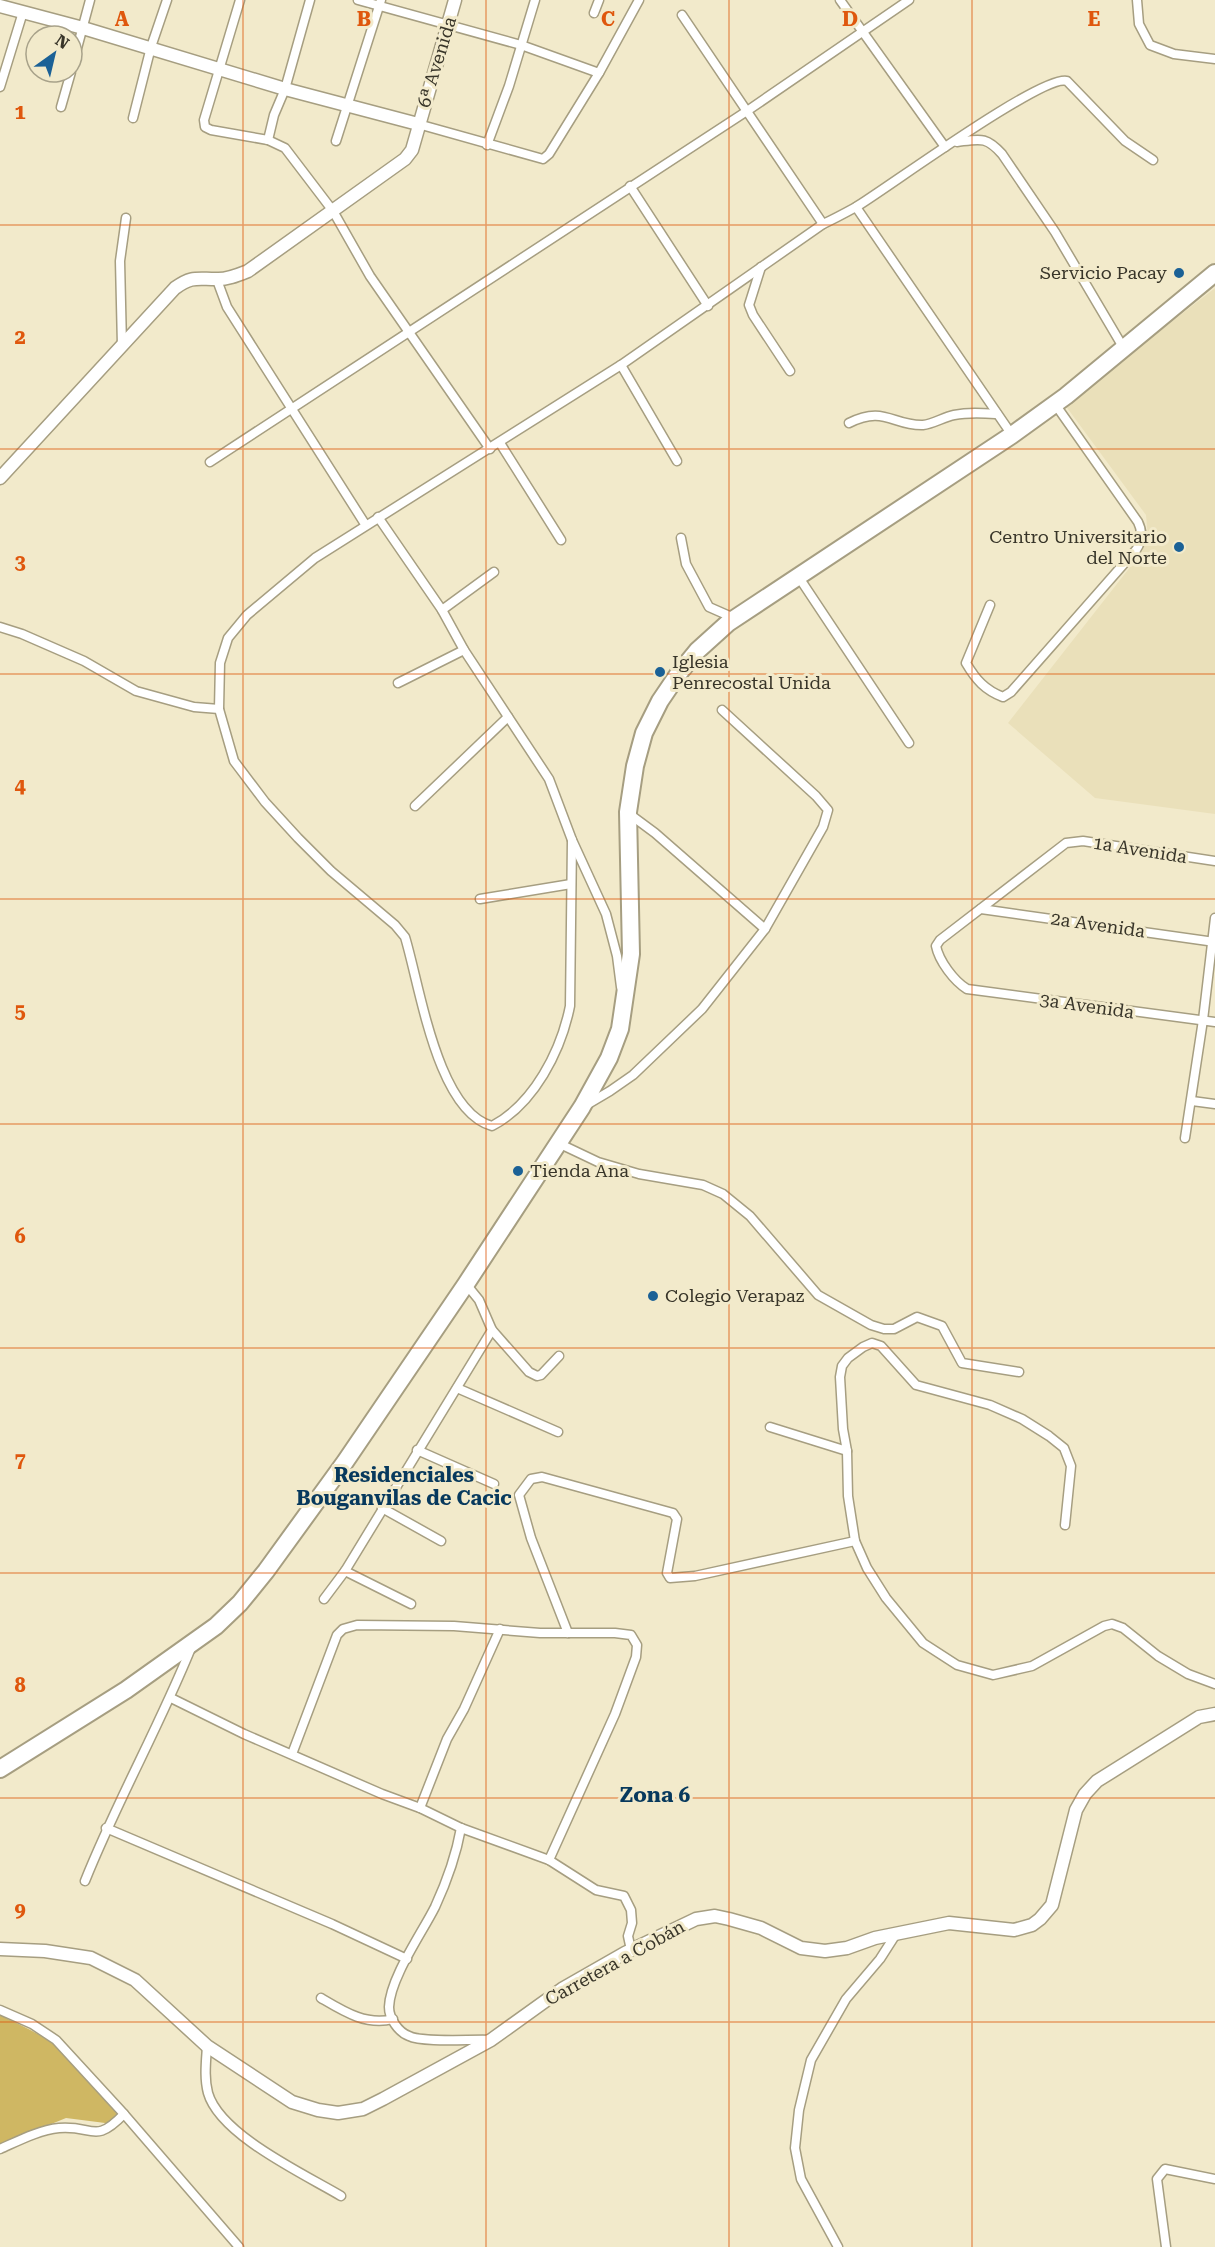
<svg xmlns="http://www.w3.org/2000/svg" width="1215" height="2247" font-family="'Roboto Serif',serif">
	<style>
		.built { fill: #eae0ba }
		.green { fill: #cfb763 }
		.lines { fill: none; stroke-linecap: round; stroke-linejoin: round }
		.street-casing { stroke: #a69e81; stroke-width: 11 }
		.secondary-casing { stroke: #a69e81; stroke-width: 15 }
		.highway-casing { stroke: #a69e81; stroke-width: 20 }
		.street { stroke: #fff; stroke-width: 8 }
		.secondary { stroke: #fff; stroke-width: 12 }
		.highway { stroke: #fff; stroke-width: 16 }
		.grid { fill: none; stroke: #df570d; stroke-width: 1.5; stroke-opacity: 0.55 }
		.poi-dot { fill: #1b6196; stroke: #f2eacb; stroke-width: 2 }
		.labels { text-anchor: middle; stroke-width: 6; stroke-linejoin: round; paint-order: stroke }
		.street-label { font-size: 18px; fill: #383529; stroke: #f2eacb }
		.poi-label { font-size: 18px; fill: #383529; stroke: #f2eacb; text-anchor: start }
		.neighbourhood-label { font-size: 20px; font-weight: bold; fill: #07395d; stroke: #f2eacb }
		.quarter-label { font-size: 21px; font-weight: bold; fill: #07395d; stroke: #f2eacb }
		.grid-label { font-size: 20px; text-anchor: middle; font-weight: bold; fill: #df570d; stroke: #f2eacb; stroke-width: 6; stroke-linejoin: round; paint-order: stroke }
	</style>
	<rect width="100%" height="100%" fill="#f2eacb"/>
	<path class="built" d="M1215,288V814L1095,798L1008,723L1138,557L1148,537L1146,515L1065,405Z"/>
	<path class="green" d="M0,2015C18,2024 37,2032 53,2044C78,2063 98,2092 119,2116L113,2124L66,2118L0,2145Z"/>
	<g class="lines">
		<defs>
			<g id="street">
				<path d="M240,0L204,120L205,127L211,130L268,140L285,148L333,211L370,276L490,449"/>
				<path d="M358,0L521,45L599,73"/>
				<path d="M840,0L945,147"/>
				<path d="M1137,0L1139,24L1150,45L1174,54L1215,59"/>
				<path d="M594,13L599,0"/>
				<path d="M682,15L823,224"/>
				<path d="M72,67L90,0"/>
				<path d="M0,87L23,12"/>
				<path d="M61,107L71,72"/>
				<path d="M133,118L151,47L167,0"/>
				<path d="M418,124L543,159L549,154L599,73L639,0"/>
				<path d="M268,140L274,115L285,89L310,0"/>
				<path d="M336,141L381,0"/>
				<path d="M957,142C980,139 986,136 1002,154L1055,232L1123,347"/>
				<path d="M487,145L509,86L535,0"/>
				<path d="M630,186L708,306"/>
				<path d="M856,207L1012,435"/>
				<path d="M761,267L749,305L753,315L790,371"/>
				<path d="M217,280L227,307L365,524"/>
				<path d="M122,346L120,261L126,218"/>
				<path d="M621,365L677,461"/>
				<path d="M849,423C884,405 893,426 923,425C933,424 944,417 954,415C969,412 982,413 997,414"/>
				<path d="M500,443L561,540"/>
				<path d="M210,462L747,111L909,0"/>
				<path d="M378,517L442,610L464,650L549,779L572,840L606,914L617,956L621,987"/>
				<path d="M681,538L686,564L709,607L734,618"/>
				<path d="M798,576L909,743"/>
				<path d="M990,605L966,663C976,680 985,690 1003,697L1011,692L1136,550C1142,541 1143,532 1138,522L1055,404"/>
				<path d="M442,610L494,572"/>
				<path d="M0,627L22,634L84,661L136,691L194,707L219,709"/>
				<path d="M398,683L464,650"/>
				<path d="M415,806L508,717"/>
				<path d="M628,813L655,833L765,929"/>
				<path d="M572,840L570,1006C561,1051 534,1104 492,1126C437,1111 420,986 405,937L395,925L331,871L298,838L265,802L234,761L219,709L220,663L228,638L247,615L315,558L621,365L823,224C834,219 845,213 856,207C886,189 1044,73 1067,81L1125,141L1153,160"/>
				<path d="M1215,861L1083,841L1066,843L940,940L936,946C939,961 954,981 967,989L1215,1022"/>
				<path d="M480,899L571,884"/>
				<path d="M981,909L1215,942"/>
				<path d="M1192,1101L1215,1104"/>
				<path d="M588,1104L610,1091L633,1075L702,1009L765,929L823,827L828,810L816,796L722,710"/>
				<path d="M1185,1138L1203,1020L1215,918"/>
				<path d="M558,1143L598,1162L639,1174L703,1185L723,1194L750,1216L818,1295L871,1325L884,1329H894L917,1317L942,1326L962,1363L1019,1372"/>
				<path d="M466,1284L479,1300L492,1330L529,1372L537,1376L541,1375L559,1356"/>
				<path d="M457,1388L558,1432"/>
				<path d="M770,1427L847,1451"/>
				<path d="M417,1450L494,1484"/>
				<path d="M382,1508L441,1541"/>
				<path d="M1065,1525L1071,1466L1064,1448L1049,1436L1022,1419L990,1405L916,1385L881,1346L872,1343L863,1347L848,1358L842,1366L840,1377L843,1429L847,1451L848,1496L855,1541L867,1568L886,1598L923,1643L957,1665L993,1675L1032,1666L1104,1626L1112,1624L1123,1628L1158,1656L1188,1674L1215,1684"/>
				<path d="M345,1571L411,1604"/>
				<path d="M324,1599L345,1571L492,1330"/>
				<path d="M568,1633L531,1538L519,1495L531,1479L542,1477L673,1513L677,1519L667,1573L670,1578L695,1576L855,1541"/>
				<path d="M171,1698L244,1734L382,1794L420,1808L461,1828L549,1860L596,1890L624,1896L631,1910L632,1923L628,1936L631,1950"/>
				<path d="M292,1754L337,1635L343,1629L357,1625L454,1626L540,1633H615L631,1635L637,1645L636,1657L615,1714L549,1860"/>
				<path d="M420,1808L447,1739L464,1709L500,1629"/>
				<path d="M106,1828L332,1924L407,1959"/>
				<path d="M461,1828C456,1856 447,1881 435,1907C422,1933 390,1978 389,2007C389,2018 398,2032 409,2036C423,2043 472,2039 491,2040"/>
				<path d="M85,1881C117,1801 159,1727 191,1648"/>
				<path d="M321,1998C343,2011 366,2026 393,2019"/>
				<path d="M0,2010L32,2024L56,2040L124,2114L239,2247"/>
				<path d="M207,2046C206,2062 204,2078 208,2093C220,2135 304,2174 341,2196"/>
				<path d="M0,2149C18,2141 39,2130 59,2128C94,2125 94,2145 124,2114"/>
				<path d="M838,2247L801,2179L795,2148L799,2110L811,2060L846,1999L880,1959L896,1934"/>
				<path d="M1166,2247L1157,2179L1165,2169L1215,2179"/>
			</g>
			<g id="secondary">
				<path d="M0,6L83,28L285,89L418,124"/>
				<path d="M0,478L175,288C192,276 196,279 216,279C226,280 238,275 248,271L405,159L412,150L455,0"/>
				<path d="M0,1949L45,1951L91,1958L135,1980L207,2046L292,2102L318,2110L338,2113L363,2109L383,2099L491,2040L562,1989L625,1953L696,1919L715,1916L729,1919L761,1928L801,1948L825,1951L847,1948L875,1938L949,1923L1014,1930L1032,1925L1040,1919L1052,1905L1076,1810L1085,1794L1097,1781L1199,1717L1215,1714"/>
			</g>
			<path id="highway" d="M0,1769L126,1690L216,1626L240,1603L266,1571L345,1462L466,1284L582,1107L609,1058L620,1029L631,954L628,812L635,766L644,733L660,701L679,673L697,651L728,623L1012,435L1066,396L1215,273"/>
		</defs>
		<use href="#street" class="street-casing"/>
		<use href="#secondary" class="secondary-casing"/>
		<use href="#highway" class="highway-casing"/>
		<use href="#street" class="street"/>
		<use href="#secondary" class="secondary"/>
		<use href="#highway" class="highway"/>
	</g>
	<path class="grid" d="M243,0V2247M486,0V2247M729,0V2247M972,0V2247M0,225H1215M0,449H1215M0,674H1215M0,899H1215M0,1124H1215M0,1348H1215M0,1573H1215M0,1798H1215M0,2022H1215"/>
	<g class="poi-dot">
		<circle cx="1179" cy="273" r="6"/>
		<circle cx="1179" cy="547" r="6"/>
		<circle cx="660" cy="672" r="6"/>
		<circle cx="518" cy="1171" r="6"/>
		<circle cx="653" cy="1296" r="6"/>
	</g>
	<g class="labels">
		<g class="street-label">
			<text transform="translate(437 62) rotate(-73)" y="6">6ª Avenida</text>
			<text transform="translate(1140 850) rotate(9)" y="6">1a Avenida</text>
			<text transform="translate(1098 925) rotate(8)" y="6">2a Avenida</text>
			<text transform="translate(1087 1006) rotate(8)" y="6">3a Avenida</text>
			<text transform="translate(615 1963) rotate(-29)" y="6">Carretera a Cobán</text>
		</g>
		<g class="poi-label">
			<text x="1167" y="279" text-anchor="end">Servicio Pacay</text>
			<text x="1167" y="543" text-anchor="end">Centro Universitario<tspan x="1167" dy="21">del Norte</tspan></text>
			<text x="672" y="668">Iglesia<tspan x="672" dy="21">Penrecostal Unida</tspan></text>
			<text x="530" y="1177">Tienda Ana</text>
			<text x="665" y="1302">Colegio Verapaz</text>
		</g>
		<g class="neighbourhood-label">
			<text x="404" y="1482">Residenciales<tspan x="404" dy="23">Bouganvilas de Cacic</tspan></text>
		</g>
		<g class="quarter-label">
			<text x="655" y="1802">Zona 6</text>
		</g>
	</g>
	<g class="grid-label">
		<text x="122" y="26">A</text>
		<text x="364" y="26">B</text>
		<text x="608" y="26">C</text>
		<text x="850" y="26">D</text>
		<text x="1094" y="26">E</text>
		<text x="20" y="119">1</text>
		<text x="20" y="344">2</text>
		<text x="20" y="569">3</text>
		<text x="20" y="793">4</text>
		<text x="20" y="1018">5</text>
		<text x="20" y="1243">6</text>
		<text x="20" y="1467">7</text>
		<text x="20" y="1692">8</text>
		<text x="20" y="1917">9</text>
	</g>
	<g transform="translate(54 54) rotate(34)"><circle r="28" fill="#f2eacb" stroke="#a8a28a" stroke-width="1.5"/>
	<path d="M0-4.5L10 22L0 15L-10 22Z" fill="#1b6196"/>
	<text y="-9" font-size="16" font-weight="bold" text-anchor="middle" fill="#383529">N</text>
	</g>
</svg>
